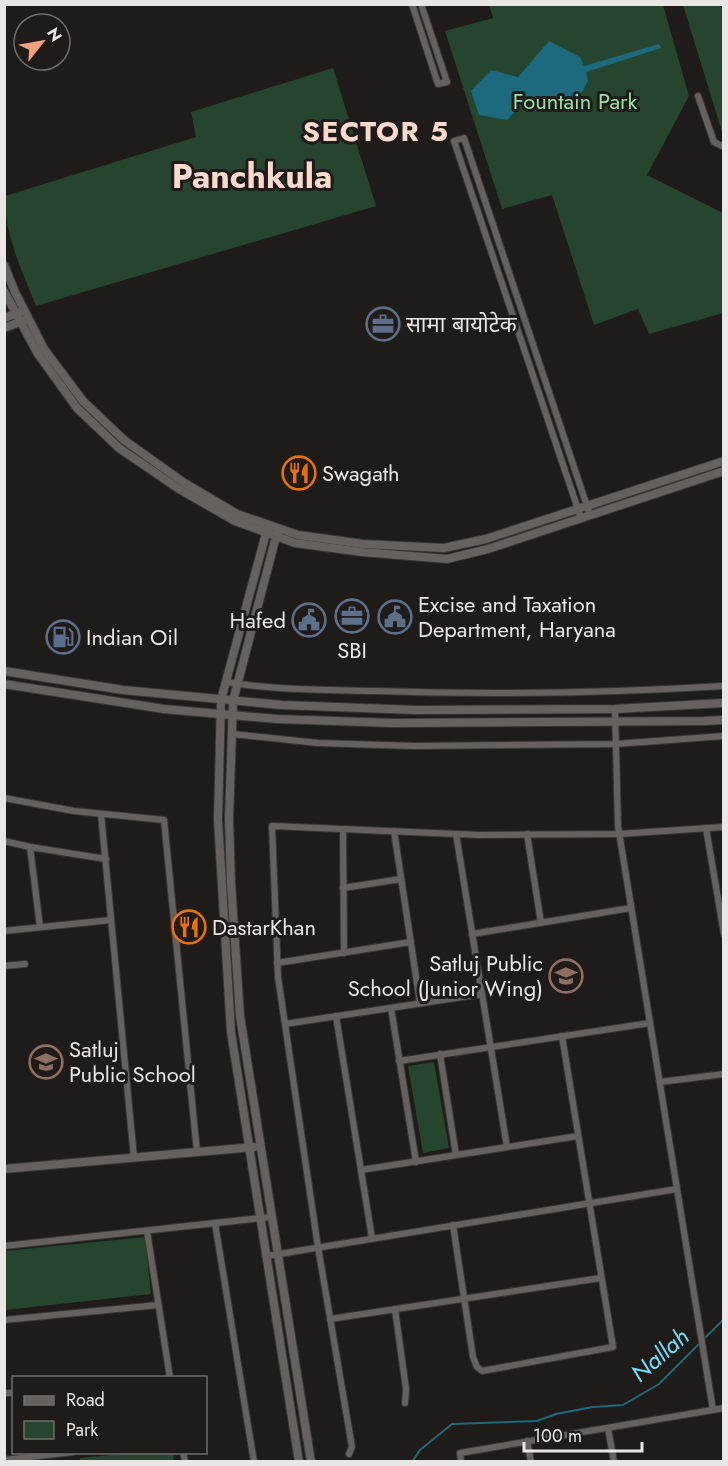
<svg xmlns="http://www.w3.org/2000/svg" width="728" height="1466" font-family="Jost,'Noto Sans Devanagari',sans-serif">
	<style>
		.green { fill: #25452e }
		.water { fill: #1d6a7e }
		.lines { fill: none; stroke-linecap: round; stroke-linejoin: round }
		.stream { stroke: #1d6a7e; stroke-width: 2 }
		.minor-casing { stroke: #3a3735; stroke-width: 8 }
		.tertiary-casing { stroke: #3a3735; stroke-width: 10 }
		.minor { stroke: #67615e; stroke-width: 6 }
		.tertiary { stroke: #67615e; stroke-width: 8 }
		.labels { text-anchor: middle; stroke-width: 6; stroke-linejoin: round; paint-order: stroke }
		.park-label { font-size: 22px; fill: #95e0a8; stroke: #1f1b18 }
		.poi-label { font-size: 22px; fill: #eae6e4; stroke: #1f1b18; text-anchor: start }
		.water-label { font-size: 24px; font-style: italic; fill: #71ddfc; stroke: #1f1b18 }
		.district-label { font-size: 28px; font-weight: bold; letter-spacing: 1.5px; fill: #fadacd; stroke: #1f1b18 }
		.town-label { font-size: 34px; font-weight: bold; fill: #fadacd; stroke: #1f1b18 }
	</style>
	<rect width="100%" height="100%" fill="#1f1b18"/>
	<g class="green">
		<path d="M489,5H663L689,96L647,175L723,213V313L649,334L638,309L594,325L552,195L502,209L445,31L493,18Z"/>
		<path d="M683,5H723V135Z"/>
		<path d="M333,68L376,206L36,306C22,271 4,234 5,196L196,137L191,112Z"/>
		<path d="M434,1062L449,1148L423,1153L408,1066Z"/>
		<path d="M145,1237L151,1294L5,1310V1251Z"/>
		<path d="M173,1453L174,1461L80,1462V1458L131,1453Z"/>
	</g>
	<path class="water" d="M549,41L580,57L584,66L659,44L661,48L586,72L588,81L571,112L526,100L507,120L479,115L471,91L491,70L518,77Z"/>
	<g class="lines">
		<path class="stream" d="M412,1462L420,1450L452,1424L537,1421L556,1414L593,1407L623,1405L659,1384L724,1319"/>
		<defs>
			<g id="minor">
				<path d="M412,4L438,84L447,82L421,4"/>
				<path d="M698,96L714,142L724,147"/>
				<path d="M581,518L454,141L464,138L590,515"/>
				<path d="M226,682C275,690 327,690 376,691C492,695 608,693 724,686"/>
				<path d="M615,709L618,826L713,1410"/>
				<path d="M232,734L318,743L415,746L616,744L724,736"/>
				<path d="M4,798L74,811L164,820L197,1152"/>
				<path d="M101,814L134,1158"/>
				<path d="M706,828L724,934"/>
				<path d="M343,829L344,953"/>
				<path d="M394,831L420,1003"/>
				<path d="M456,834L507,1147"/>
				<path d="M527,834L541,923"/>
				<path d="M4,841L30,847L106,859"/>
				<path d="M30,847L40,927"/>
				<path d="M343,888L401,879"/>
				<path d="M4,931L111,920"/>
				<path d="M472,934L631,908"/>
				<path d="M277,963L411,942"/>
				<path d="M4,966L25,964"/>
				<path d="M391,1008L416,1162"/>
				<path d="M336,1016L372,1238"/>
				<path d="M285,1024L482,994"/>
				<path d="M440,1054L456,1155"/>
				<path d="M399,1061L650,1023"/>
				<path d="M660,1082L724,1074"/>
				<path d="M361,1170L578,1136"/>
				<path d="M215,1223L254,1462"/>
				<path d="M453,1225L473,1357L477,1367L482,1371L613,1347L562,1036"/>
				<path d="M147,1231L170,1378"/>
				<path d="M4,1246L271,1217"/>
				<path d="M267,1256L677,1189"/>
				<path d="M395,1309L406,1389L405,1403"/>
				<path d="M330,1319L601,1278"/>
				<path d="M4,1320L158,1305"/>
				<path d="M4,1393H14"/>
				<path d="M608,1428L614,1462"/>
				<path d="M527,1441L531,1462"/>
				<path d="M183,1452L185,1462"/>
				<path d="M349,1454L352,1447L318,1247L278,977L272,826L479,835L619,834L724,827"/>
				<path d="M4,1460L73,1452"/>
				<path d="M461,1462L460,1453L724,1408"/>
			</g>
			<g id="tertiary">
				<path d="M4,265L15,292L44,349L83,401L124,440L183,482L237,514L298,535L363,544L444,548L486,539L724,461"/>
				<path d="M4,291L38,354L77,408L119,448L179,489L235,521L295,543L362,552L447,559L488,549L724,471"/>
				<path d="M4,318L20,312"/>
				<path d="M4,328L25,320"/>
				<path d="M268,526L221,700L218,820L231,1032L299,1462"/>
				<path d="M278,529L233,701L229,819L231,883L240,1016L311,1462"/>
				<path d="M4,671L123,690L282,705L416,710L615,709L724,703"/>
				<path d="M4,684L164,709L277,719L393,723L704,721L724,720"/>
				<path d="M4,1169L254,1147"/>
			</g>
		</defs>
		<use href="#minor" class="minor-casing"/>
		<use href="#tertiary" class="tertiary-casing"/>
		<use href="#minor" class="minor"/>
		<use href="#tertiary" class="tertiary"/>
	</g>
	<defs>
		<symbol id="office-ring" viewBox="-11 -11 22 22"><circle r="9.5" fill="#1f1b18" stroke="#5c6f8a" stroke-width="1.5"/><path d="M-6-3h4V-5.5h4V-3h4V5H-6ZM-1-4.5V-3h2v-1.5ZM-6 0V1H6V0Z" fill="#5c6f8a"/></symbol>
		<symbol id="restaurant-ring" viewBox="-11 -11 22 22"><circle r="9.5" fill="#1f1b18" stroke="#e8710a" stroke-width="1.5"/><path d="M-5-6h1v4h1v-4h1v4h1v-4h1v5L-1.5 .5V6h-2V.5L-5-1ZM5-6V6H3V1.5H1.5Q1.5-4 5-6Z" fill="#e8710a"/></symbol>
		<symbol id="civic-ring" viewBox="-11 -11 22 22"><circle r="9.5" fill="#1f1b18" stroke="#5c6f8a" stroke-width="1.5"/><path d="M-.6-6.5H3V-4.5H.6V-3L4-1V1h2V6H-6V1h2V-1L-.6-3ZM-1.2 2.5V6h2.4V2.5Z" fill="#5c6f8a"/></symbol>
		<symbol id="fuel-ring" viewBox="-11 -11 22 22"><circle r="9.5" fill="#1f1b18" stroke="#5c6f8a" stroke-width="1.5"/><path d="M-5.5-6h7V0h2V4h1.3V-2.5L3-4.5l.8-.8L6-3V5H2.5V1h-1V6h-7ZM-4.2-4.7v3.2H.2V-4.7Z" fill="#5c6f8a"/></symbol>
		<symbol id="school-ring" viewBox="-11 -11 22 22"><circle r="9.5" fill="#1f1b18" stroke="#8d6e63" stroke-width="1.5"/><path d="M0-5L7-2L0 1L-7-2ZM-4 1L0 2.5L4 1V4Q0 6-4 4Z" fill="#8d6e63"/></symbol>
	</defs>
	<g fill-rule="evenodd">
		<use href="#office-ring" x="364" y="305" width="38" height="38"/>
		<use href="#restaurant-ring" x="280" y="454" width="38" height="38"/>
		<use href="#office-ring" x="333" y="597" width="38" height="38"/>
		<use href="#civic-ring" x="376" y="598" width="38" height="38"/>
		<use href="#civic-ring" x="290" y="601" width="38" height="38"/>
		<use href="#fuel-ring" x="44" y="618" width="38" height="38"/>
		<use href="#restaurant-ring" x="170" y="908" width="38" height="38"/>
		<use href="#school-ring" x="547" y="957" width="38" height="38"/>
		<use href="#school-ring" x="27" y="1043" width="38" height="38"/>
	</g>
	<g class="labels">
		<g class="park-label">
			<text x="575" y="109">Fountain Park</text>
		</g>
		<g class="poi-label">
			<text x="406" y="332">सामा बायोटेक</text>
			<text x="322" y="481">Swagath</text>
			<text x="418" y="612">Excise and Taxation<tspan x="418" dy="25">Department, Haryana</tspan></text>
			<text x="286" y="628" text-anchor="end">Hafed</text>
			<text x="86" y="645">Indian Oil</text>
			<text x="352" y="658" text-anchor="middle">SBI</text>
			<text x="212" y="935">DastarKhan</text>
			<text x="543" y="971" text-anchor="end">Satluj Public<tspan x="543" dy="25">School (Junior Wing)</tspan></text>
			<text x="69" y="1057">Satluj<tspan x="69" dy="25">Public School</tspan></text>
		</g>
		<g class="water-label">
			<text transform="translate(660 1355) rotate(-41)" y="8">Nallah</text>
		</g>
		<g class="district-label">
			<text x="376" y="141">SECTOR 5</text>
		</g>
		<g class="town-label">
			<text x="252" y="188">Panchkula</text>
		</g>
	</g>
	<rect width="728" height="1466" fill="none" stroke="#eae6e4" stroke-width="12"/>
	<rect x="12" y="1376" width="195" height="78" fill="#1f1b18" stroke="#706c6a" stroke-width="1.5"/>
	<rect x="24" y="1396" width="30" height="9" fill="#67615e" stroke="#706c6a" stroke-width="1.5"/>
	<text x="66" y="1406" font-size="18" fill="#eae6e4">Road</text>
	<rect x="24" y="1421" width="30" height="18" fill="#25452e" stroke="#706c6a" stroke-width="1.5"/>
	<text x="66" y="1436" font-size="18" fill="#eae6e4">Park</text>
	<g transform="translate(42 42) rotate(59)"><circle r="28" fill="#1f1b18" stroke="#706c6a" stroke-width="1.5"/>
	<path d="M0-4.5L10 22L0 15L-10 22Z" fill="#f2a17e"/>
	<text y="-9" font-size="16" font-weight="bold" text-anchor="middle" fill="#eae6e4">N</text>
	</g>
	<path d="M524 1442v9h118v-9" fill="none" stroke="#eae6e4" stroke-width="3"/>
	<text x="533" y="1442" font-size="18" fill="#eae6e4" stroke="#1f1b18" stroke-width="4.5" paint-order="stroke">100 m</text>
</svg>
